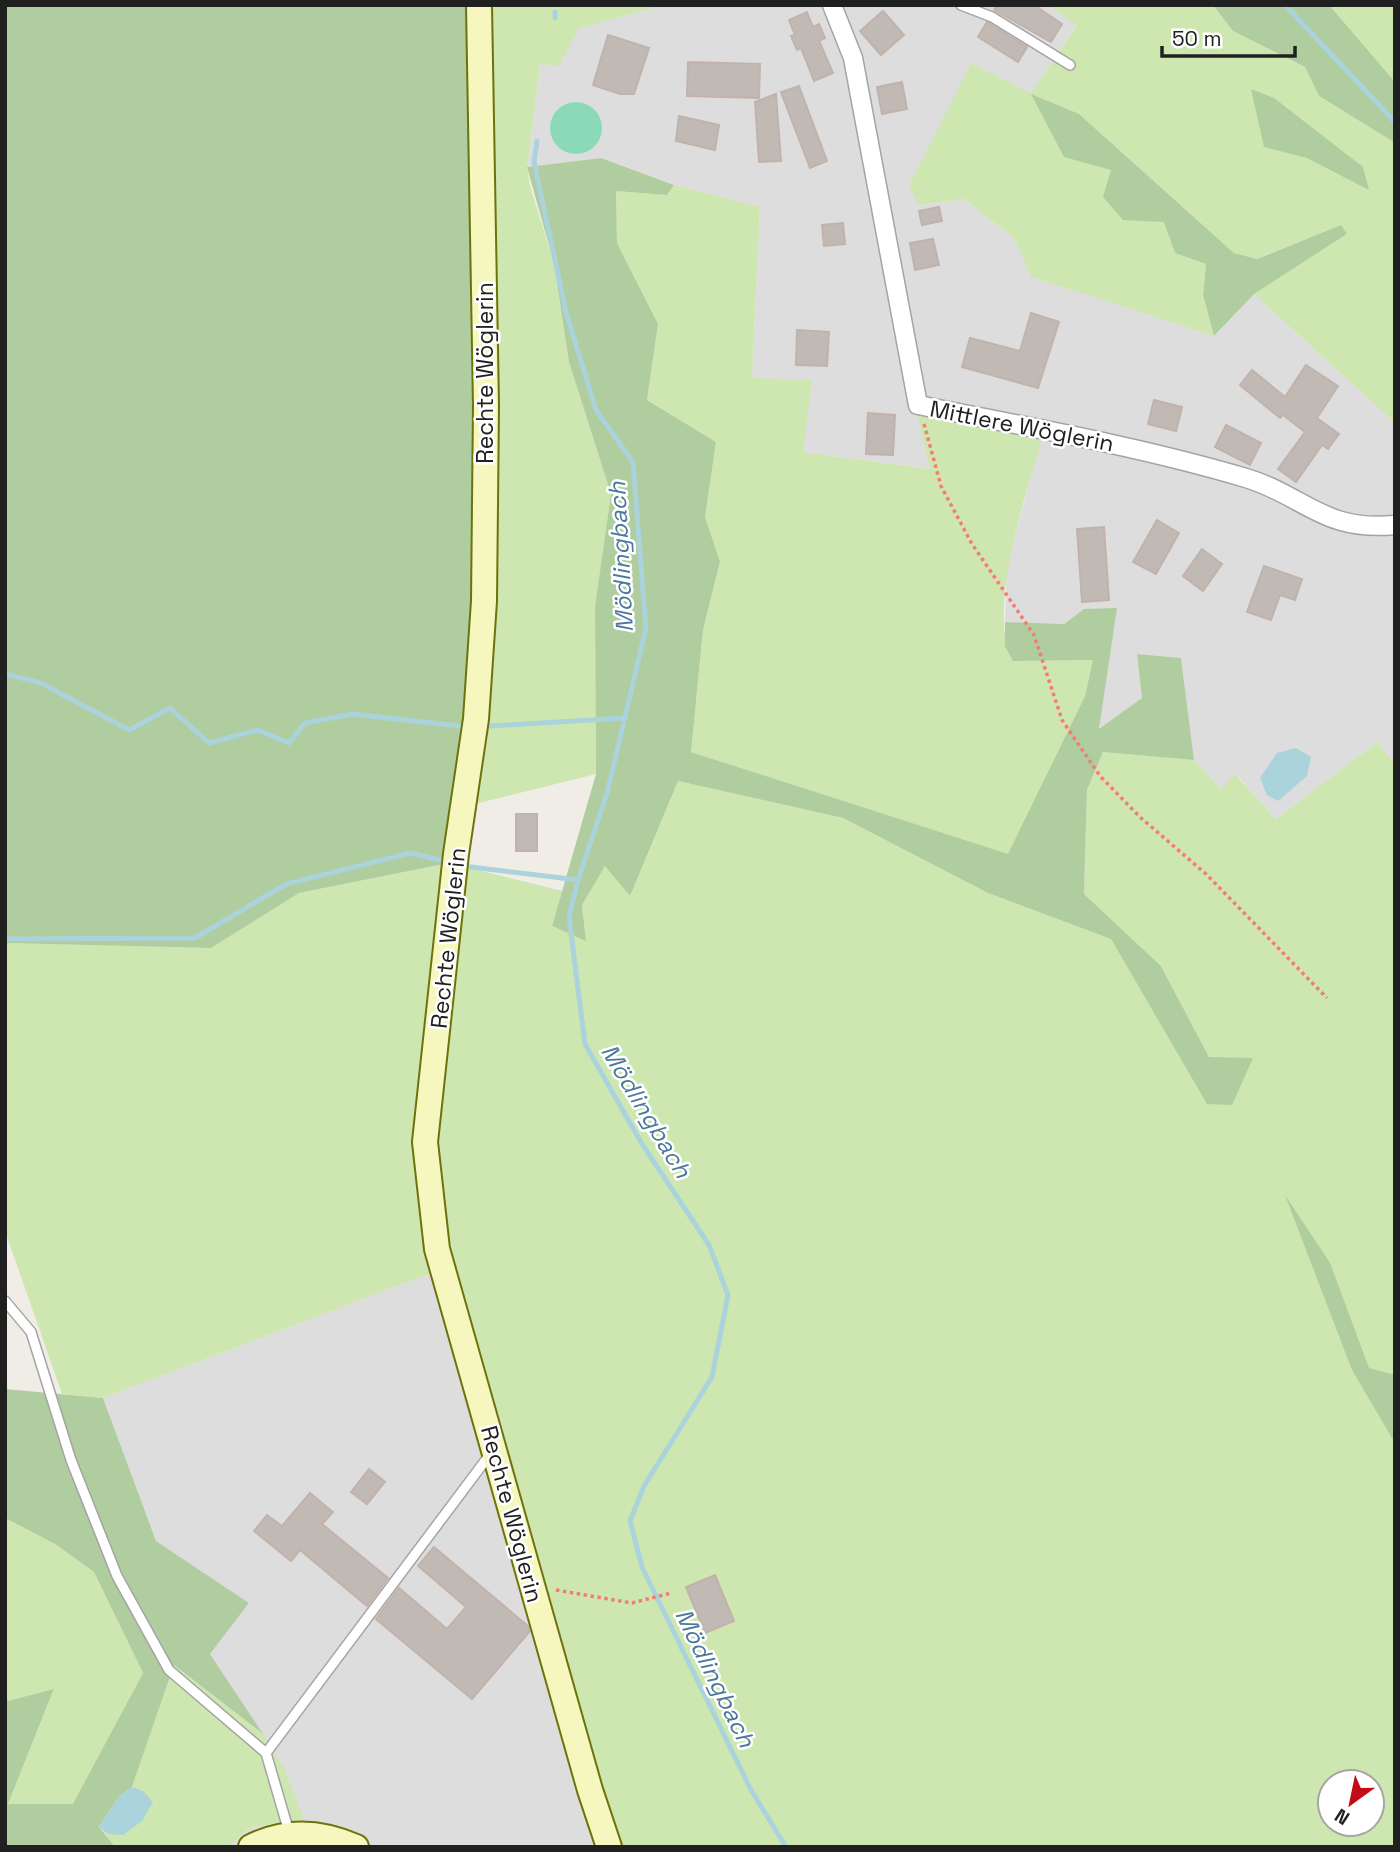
<svg xmlns="http://www.w3.org/2000/svg" width="1400" height="1852" font-family="'Space Grotesk',sans-serif">
	<style>
		.residential { fill: #dedddd }
		.grass { fill: #cee7b1; fill-rule: evenodd }
		.forest { fill: #afcd9f }
		.pitch { fill: #8bdab7 }
		.water { fill: #abd3db }
		.lines { fill: none; stroke-linecap: round; stroke-linejoin: round }
		.stream { stroke: #abd3db; stroke-width: 5 }
		.building { fill: #c1b9b4; stroke: #c1b3ab; stroke-width: 2 }
		.service-casing { stroke: #a4a4a4; stroke-width: 12 }
		.minor-casing { stroke: #a4a4a4; stroke-width: 21 }
		.secondary-casing { stroke: #6d730c; stroke-width: 28 }
		.path { stroke: #f27d77; stroke-width: 3.5; stroke-dasharray: 3.5 3.5; stroke-linecap: butt }
		.service { stroke: #fff; stroke-width: 9 }
		.minor { stroke: #fff; stroke-width: 18 }
		.secondary { stroke: #f6f6bf; stroke-width: 24 }
		.labels { text-anchor: middle; stroke-width: 5; stroke-linejoin: round; paint-order: stroke }
		.street-label { font-size: 23px; fill: #202020; stroke: #fff }
		.water-label { font-size: 24px; font-style: italic; fill: #4b789c; stroke: #fff }
	</style>
	<rect width="100%" height="100%" fill="#f0ede7"/>
	<g class="residential">
		<path d="M665,5H1048L1077,24L1031,94L971,63L919,205L964,199L1014,238L1032,277L1214,336L1254,294L1395,423V764L1377,742L1276,819L1236,774L1221,789L1194,760L1181,658L1137,654L1142,698L1099,730L1116,609H1084L1064,624L1005,622L1007,566L1042,435L916,411L931,469L803,452L752,379L760,208L674,185L601,158L527,167L540,64L559,65L578,28Z"/>
		<path d="M455,1264L480,1369L606,1805L624,1847H228L249,1828L303,1819L285,1769L210,1654L249,1603L156,1541L103,1398Z"/>
	</g>
	<g class="grass">
		<path d="M467,5H665L579,28L559,66L540,64L527,167L530,186L554,263L569,362L611,494L595,606L596,774L455,809L472,633V228Z"/>
		<path d="M1048,5H1213L1233,31L1305,67L1319,96L1392,141L1395,149V423L1254,294L1347,234L1341,225L1256,259L1234,253L1079,114L1112,170L1165,222L1175,253L1206,264L1203,295L1214,336L1031,277L1014,238L964,199L919,205L909,186L971,63L1031,93L1077,25Z"/>
		<path d="M1329,5H1395V82L1337,16Z"/>
		<path d="M674,185L760,207L752,378L812,380L803,452L930,469L916,410L1043,435C1028,490 985,610 1013,661L1093,660L1085,696L1008,855L691,752L703,630L720,563L705,517L716,442L647,400L658,324L617,243L616,191L667,195Z"/>
		<path d="M1377,742L1395,764V1847H624L606,1805L480,1369L455,1264L103,1398L62,1394L5,1231V943L211,948L299,893L449,863L562,891L552,926L586,940L582,905L605,865L630,896L678,781L843,818L988,893L1111,939L1207,1103L1209,1057L1161,966L1084,894L1087,790L1103,752L1194,760L1221,789L1235,774L1276,819ZM1330,1782H1372V1824H1330Z"/>
		<path d="M5,1518L55,1544L94,1572L143,1673L73,1805L8,1804L54,1690L8,1701L5,1698Z"/>
		<path d="M174,1665L263,1734L285,1769L304,1819L249,1828L228,1847H115L99,1827L108,1834L143,1791L132,1787Z"/>
	</g>
	<g class="forest">
		<path d="M5,5H467L472,228V633L449,863L299,893L211,948L5,943Z"/>
		<path d="M1213,5H1329L1395,82V149L1392,141L1319,96L1305,67L1233,31Z"/>
		<path d="M1251,89L1274,98L1363,167L1369,190L1307,158L1264,147Z"/>
		<path d="M1031,94L1079,114L1234,253L1257,259L1341,225L1347,234L1254,294L1214,336L1203,295L1206,264L1175,253L1164,222L1123,220L1103,197L1111,170L1064,157Z"/>
		<path d="M601,158L674,185L667,195L616,191L617,243L658,324L647,400L716,442L705,517L720,562L703,630L691,752L1008,854L1085,696L1093,660L1013,661L1005,646V622L1064,624L1084,609L1117,608L1099,729L1142,698L1137,654L1181,658L1194,760L1103,752L1087,790L1084,894L1161,966L1209,1057L1253,1058L1232,1105L1207,1104L1111,939L988,893L843,818L678,781L630,896L605,866L582,905L586,941L552,926L596,774L595,606L611,494L569,362L554,263L527,167Z"/>
		<path d="M1285,1195L1330,1263L1369,1368L1395,1375V1443L1352,1370Z"/>
		<path d="M5,1389L103,1398L156,1541L249,1603L210,1654L263,1734L174,1665L132,1787L118,1798L99,1827L115,1847H5V1698L8,1701L54,1689L8,1804H73L143,1673L94,1572L55,1544L5,1518Z"/>
	</g>
	<circle class="pitch" cx="576" cy="128" r="26"/>
	<g class="water">
		<path d="M1296,748L1311,757L1307,776L1278,801L1267,795L1260,778L1277,753Z"/>
		<path d="M132,1787L143,1791L153,1802L142,1821L123,1835L108,1834L99,1827L118,1798Z"/>
	</g>
	<g class="lines">
		<g class="stream">
			<path d="M1285,5L1395,122"/>
			<path d="M555,18V12"/>
			<path d="M537,141L534,162L566,312L596,410L633,462L646,628L607,793L578,880L569,917L585,1044L642,1144L709,1245L728,1295L712,1377L644,1486L630,1521L642,1567L751,1790L786,1847"/>
			<path d="M5,674L41,683L129,730L170,708L209,743L258,730L289,743L305,723L352,714L459,726"/>
			<path d="M491,726L625,718"/>
			<path d="M471,867L578,880"/>
			<path d="M5,939L195,938L286,884L410,853L440,860"/>
		</g>
	</g>
	<g class="building">
		<path d="M997,5H1034L1062,24L1051,42L994,10Z"/>
		<path d="M883,11L904,35L881,55L860,31Z"/>
		<path d="M807,12L813,27L819,24L825,38L819,41L833,73L814,81L801,48L797,50L791,36L795,35L789,20Z"/>
		<path d="M987,22L1027,47L1018,62L978,37Z"/>
		<path d="M608,35L649,48L634,94H620L593,85Z"/>
		<path d="M688,62L760,64L759,98L687,96Z"/>
		<path d="M902,82L907,109L882,114L877,87Z"/>
		<path d="M799,86L827,161L810,168L781,92Z"/>
		<path d="M776,94L781,161L759,162L755,102Z"/>
		<path d="M679,116L719,125L715,150L676,141Z"/>
		<path d="M939,207L942,221L922,225L919,211Z"/>
		<path d="M843,223L845,244L824,246L822,225Z"/>
		<path d="M933,239L939,265L915,270L910,243Z"/>
		<path d="M1031,313L1059,322L1038,388L962,367L970,338L1020,351Z"/>
		<path d="M797,330L829,332L827,366L796,365Z"/>
		<path d="M1306,365L1338,386L1317,418L1339,434L1328,449L1322,445L1296,482L1278,469L1305,432L1283,415L1280,418L1240,385L1252,370L1285,397Z"/>
		<path d="M1154,400L1182,407L1176,431L1148,424Z"/>
		<path d="M868,413L895,415L893,455L866,454Z"/>
		<path d="M1226,425L1261,443L1250,465L1215,447Z"/>
		<path d="M1157,520L1179,533L1156,574L1133,562Z"/>
		<path d="M1104,527L1109,600L1082,602L1077,529Z"/>
		<path d="M1202,549L1222,564L1203,591L1183,576Z"/>
		<path d="M1264,566L1302,579L1295,600L1280,595L1271,620L1247,612Z"/>
		<rect x="516" y="814" width="21" height="37"/>
		<path d="M369,1469L385,1482L367,1504L351,1492Z"/>
		<path d="M310,1493L333,1512L322,1524L388,1578L367,1606L300,1550L291,1561L254,1531L267,1515L282,1526Z"/>
		<path d="M434,1547L528,1626L530,1631L472,1699L376,1619L399,1588L447,1629L466,1607L418,1566Z"/>
		<path d="M715,1575L734,1621L705,1633L686,1587Z"/>
	</g>
	<g class="lines">
		<defs>
			<g id="service">
				<path d="M961,5L992,17L1070,65"/>
				<path d="M5,1301L31,1332L71,1460L117,1576L169,1670L266,1753L289,1832"/>
				<path d="M266,1753L491,1453"/>
			</g>
			<path id="minor" d="M832,5L853,58L918,405C1028,427 1138,446 1246,478C1305,496 1323,532 1395,525"/>
			<g id="secondary">
				<path d="M479,5L486,406L484,601L476,719L456,854L425,1142L437,1249L590,1790L609,1847"/>
				<path d="M251,1847C286,1829 320,1831 356,1847"/>
			</g>
		</defs>
		<use href="#service" class="service-casing"/>
		<use href="#minor" class="minor-casing"/>
		<use href="#secondary" class="secondary-casing"/>
		<g class="path">
			<path d="M924,424L941,486L972,544L1034,635L1062,720L1100,776L1141,818L1206,874L1327,998"/>
			<path d="M556,1590L632,1603L671,1593"/>
		</g>
		<use href="#service" class="service"/>
		<use href="#minor" class="minor"/>
		<use href="#secondary" class="secondary"/>
	</g>
	<g class="labels">
		<g class="street-label">
			<text transform="translate(485 373) rotate(-90)" y="8">Rechte Wöglerin</text>
			<text transform="translate(1022 426) rotate(11)" y="8">Mittlere Wöglerin</text>
			<text transform="translate(448 938) rotate(-84)" y="8">Rechte Wöglerin</text>
			<text transform="translate(512 1514) rotate(75)" y="8">Rechte Wöglerin</text>
		</g>
		<g class="water-label">
			<text transform="translate(621 557) rotate(-93)" y="8">Mödlingbach</text>
			<text transform="translate(646 1111) rotate(59)" y="8">Mödlingbach</text>
			<text transform="translate(715 1678) rotate(64)" y="8">Mödlingbach</text>
		</g>
	</g>
	<rect width="1400" height="1852" fill="none" stroke="#202020" stroke-width="14"/>
	<g transform="translate(1351 1803) rotate(213)"><circle r="33" fill="#ffffff" stroke="#a6a6a6" stroke-width="2"/>
	<path d="M0-5L12 26L0 18L-12 26Z" fill="#c50c16"/>
	<text y="-10" font-size="19" font-weight="bold" text-anchor="middle" fill="#202020">N</text>
	</g>
	<path d="M1162 46v10h133v-10" fill="none" stroke="#202020" stroke-width="3.5"/>
	<text x="1172" y="46" font-size="21" fill="#202020" stroke="#ffffff" stroke-width="5" paint-order="stroke">50 m</text>
</svg>
